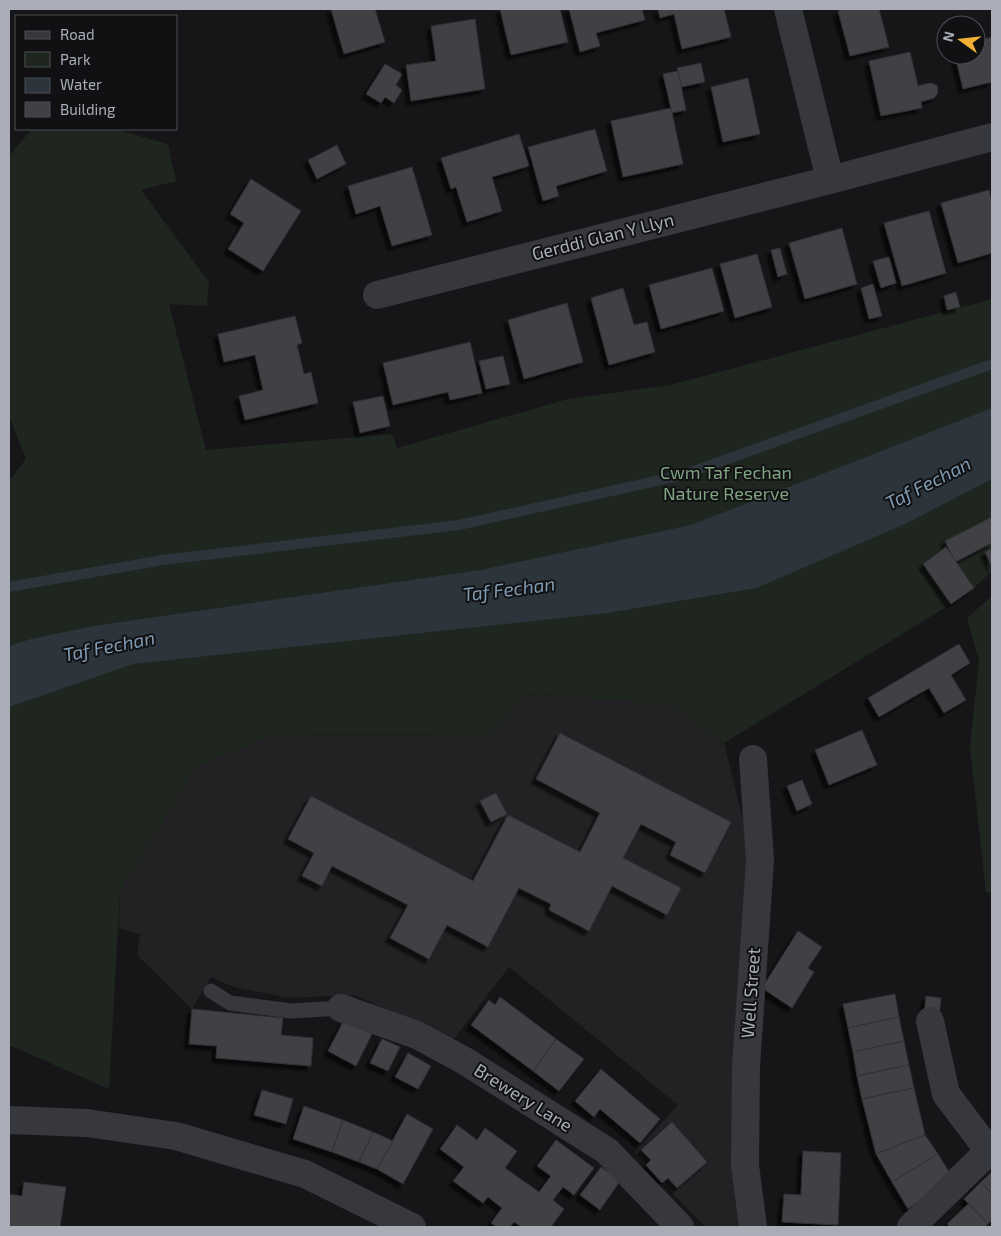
<svg xmlns="http://www.w3.org/2000/svg" width="1001" height="1236" font-family="'Exo 2',sans-serif">
	<style>
		.built { fill: #222225 }
		.green { fill: #1e261f }
		.water { fill: #2c353c }
		.lines { fill: none; stroke-linecap: round; stroke-linejoin: round }
		.stream { stroke: #2c353c; stroke-width: 10 }
		.building { fill: #404145; stroke: #303034; filter: url(#shadow) }
		.service { stroke: #37383d; stroke-width: 15 }
		.minor { stroke: #37383d; stroke-width: 28 }
		.labels { text-anchor: middle; stroke-width: 4; stroke-linejoin: round; paint-order: stroke }
		.street-label { font-size: 18px; fill: #a8adb8; stroke: #111113 }
		.park-label { font-size: 18px; fill: #7fa381; stroke: #111113 }
		.water-label { font-size: 19px; font-style: italic; fill: #7f9bb3; stroke: #111113 }
	</style>
	<defs>
		<filter id="shadow"><feDropShadow dx="-4.5" dy="4.5" stdDeviation="1" flood-color="#0009"/></filter>
	</defs>
	<rect width="100%" height="100%" fill="#161618"/>
	<path class="built" d="M528,694L670,704L724,743L752,856L744,1227H705L634,1153L678,1105L509,967L454,1039L354,995L289,998L234,987L211,977L192,1009L137,955L140,934L119,928L120,891L197,766L276,734L488,735Z"/>
	<g class="green">
		<path d="M32,129H114L168,144L176,181L141,190L209,282L207,306L169,304L206,450L392,434L397,448L568,399L670,385L992,299V571L974,588L951,604L724,743L670,704L528,694L488,735L276,734L197,766L120,891L109,1089L9,1045V481L26,459L9,416V156Z"/>
		<path d="M992,596V892L986,893L970,747L979,661L967,618Z"/>
	</g>
	<path class="water" d="M992,408V479L905,524L756,588L607,613L133,664L9,707V646L31,639L94,626L481,570L691,525Z"/>
	<g class="lines">
		<path class="stream" d="M9,587L163,560L459,525L683,475L992,364"/>
	</g>
	<g class="building">
		<path d="M331,9H375L385,42L344,54Z"/>
		<path d="M500,9H560L568,42L511,55Z"/>
		<path d="M569,9H642L645,20L596,33L600,46L580,52Z"/>
		<path d="M658,9H724L731,37L682,49L674,14L660,18Z"/>
		<path d="M841,9H879L889,47L850,56L838,11L841,10Z"/>
		<path d="M475,19L485,89L411,101L406,65L436,61L431,26Z"/>
		<path d="M992,37V82L963,89L955,55H976V41Z"/>
		<path d="M910,52L918,86L930,83L937,85L938,93L934,98L921,102L922,108L881,116L869,61Z"/>
		<path d="M701,63L705,82L681,87L677,68Z"/>
		<path d="M385,64L402,74L396,85L402,90L394,103L385,97L381,103L366,94Z"/>
		<path d="M678,71L686,110L672,113L663,74Z"/>
		<path d="M748,78L760,134L723,142L711,87Z"/>
		<path d="M671,108L683,164L623,177L611,121Z"/>
		<path d="M595,129L607,171L556,186L559,196L543,201L528,147Z"/>
		<path d="M519,134L529,166L492,177L502,211L467,222L456,187L451,189L441,158Z"/>
		<path d="M337,145L346,164L317,179L308,160Z"/>
		<path d="M412,167L432,235L392,246L380,206L356,214L348,186Z"/>
		<path d="M251,179L301,211L263,271L228,249L244,223L230,214Z"/>
		<path d="M989,190L992,202V253L958,263L941,203Z"/>
		<path d="M929,211L946,273L902,286L884,223Z"/>
		<path d="M842,228L857,284L805,299L789,243Z"/>
		<path d="M780,248L787,274L778,277L771,250Z"/>
		<path d="M757,254L772,307L735,318L720,264Z"/>
		<path d="M889,257L896,283L881,288L873,261Z"/>
		<path d="M712,268L724,311L661,329L649,285Z"/>
		<path d="M873,284L882,316L869,319L861,288Z"/>
		<path d="M623,288L634,325L647,322L655,352L609,365L591,298Z"/>
		<path d="M956,292L960,307L947,310L944,296Z"/>
		<path d="M567,303L583,362L524,379L508,320Z"/>
		<path d="M295,316L302,343L297,345L304,374L311,372L318,403L245,420L239,396L263,390L255,355L224,362L218,334Z"/>
		<path d="M470,342L482,393L450,400L448,392L393,405L383,363Z"/>
		<path d="M503,356L510,384L486,389L479,361Z"/>
		<path d="M383,396L390,426L360,433L353,402Z"/>
		<path d="M992,517V543L955,562L945,541Z"/>
		<path d="M946,547L974,588L951,604L923,564Z"/>
		<path d="M992,549V567L985,552Z"/>
		<path d="M959,644L970,663L951,675L966,700L944,713L929,688L879,717L868,698Z"/>
		<path d="M862,730L877,765L829,785L815,750Z"/>
		<path d="M560,733L731,822L705,873L670,855L676,842L641,824L623,858L681,888L667,915L612,886L589,931L549,910L551,904L519,888L488,947L447,925L429,959L390,938L408,905L332,866L322,886L302,876L314,853L288,839L311,796L473,881L508,815L580,852L600,813L536,779Z"/>
		<path d="M802,780L812,804L797,811L787,786Z"/>
		<path d="M496,793L507,814L491,822L480,801Z"/>
		<path d="M798,931L822,947L808,968L814,972L792,1008L762,988Z"/>
		<path d="M895,994L899,1017L848,1028L843,1004Z"/>
		<path d="M926,996L941,998L939,1017L924,1016Z"/>
		<path d="M500,997L556,1039L533,1071L471,1025L489,1000L495,1005Z"/>
		<path d="M192,1009L283,1018L281,1035L313,1038L311,1066L216,1058L217,1046L189,1044Z"/>
		<path d="M899,1017L904,1041L853,1052L848,1028Z"/>
		<path d="M344,1020L372,1034L356,1066L328,1051Z"/>
		<path d="M382,1039L400,1047L388,1071L370,1063Z"/>
		<path d="M556,1039L584,1059L559,1091L533,1071Z"/>
		<path d="M904,1041L909,1065L857,1076L853,1052Z"/>
		<path d="M408,1053L431,1066L418,1089L395,1077Z"/>
		<path d="M909,1065L914,1088L862,1099L857,1076Z"/>
		<path d="M601,1069L660,1119L640,1143L600,1109L594,1117L575,1101Z"/>
		<path d="M914,1088L925,1135L876,1154L862,1099Z"/>
		<path d="M262,1090L293,1099L286,1124L254,1115Z"/>
		<path d="M304,1106L343,1120L332,1152L293,1139Z"/>
		<path d="M407,1114L433,1129L403,1184L377,1169Z"/>
		<path d="M343,1120L373,1132L359,1162L332,1152Z"/>
		<path d="M672,1122L707,1162L677,1188L668,1178L662,1183L646,1165L651,1160L641,1150Z"/>
		<path d="M457,1125L477,1140L485,1128L517,1151L505,1168L539,1192L551,1176L537,1166L556,1140L594,1168L574,1195L563,1187L553,1200L564,1209L551,1227H522L514,1222L510,1227H497L491,1223L502,1208L488,1197L483,1203L453,1181L464,1167L440,1149Z"/>
		<path d="M373,1132L393,1141L377,1169L359,1162Z"/>
		<path d="M925,1135L938,1154L892,1182L876,1154Z"/>
		<path d="M803,1151L841,1153L838,1225L782,1222L784,1194L801,1195Z"/>
		<path d="M938,1154L951,1175L908,1209L892,1182Z"/>
		<path d="M601,1167L620,1181L600,1210L580,1195Z"/>
		<path d="M992,1172V1194L981,1182Z"/>
		<path d="M24,1182L66,1187L60,1227H9V1194L22,1196Z"/>
		<path d="M981,1182L992,1194V1220L988,1224L964,1199Z"/>
		<path d="M968,1204L988,1224L985,1227H950L947,1224Z"/>
	</g>
	<g class="lines">
		<path class="service" d="M211,991L230,1003L291,1011L341,1008"/>
		<g class="minor">
			<path d="M788,9L830,180"/>
			<path d="M377,295L830,180L992,137"/>
			<path d="M753,759L760,860L746,1067L745,1165L753,1227"/>
			<path d="M341,1008L417,1035L465,1061L607,1151L680,1227"/>
			<path d="M930,1021L946,1094L989,1151"/>
			<path d="M9,1120L87,1123L176,1136L305,1174L412,1227"/>
			<path d="M911,1227L992,1148"/>
		</g>
	</g>
	<g class="labels">
		<g class="street-label">
			<text transform="translate(603 237) rotate(-14)" y="6">Gerddi Glan Y Llyn</text>
			<text transform="translate(751 993) rotate(-86)" y="6">Well Street</text>
			<text transform="translate(523 1098) rotate(32)" y="6">Brewery Lane</text>
		</g>
		<g class="park-label">
			<text x="726" y="479">Cwm Taf Fechan<tspan x="726" dy="21">Nature Reserve</tspan></text>
		</g>
		<g class="water-label">
			<text transform="translate(928 483) rotate(-27)" y="7">Taf Fechan</text>
			<text transform="translate(509 589) rotate(-7)" y="7">Taf Fechan</text>
			<text transform="translate(109 646) rotate(-11)" y="7">Taf Fechan</text>
		</g>
	</g>
	<rect width="1001" height="1236" fill="none" stroke="#a8adb8" stroke-width="20"/>
	<rect x="15" y="15" width="162" height="115" fill="#111113" stroke="#4d4f55"/>
	<rect x="25" y="31" width="25" height="8" fill="#37383d" stroke="#4d4f55"/>
	<text x="60" y="40" font-size="15" fill="#a8adb8">Road</text>
	<rect x="25" y="52" width="25" height="15" fill="#1e261f" stroke="#4d4f55"/>
	<text x="60" y="65" font-size="15" fill="#a8adb8">Park</text>
	<rect x="25" y="78" width="25" height="15" fill="#2c353c" stroke="#4d4f55"/>
	<text x="60" y="90" font-size="15" fill="#a8adb8">Water</text>
	<rect x="25" y="102" width="25" height="15" fill="#404145" stroke="#4d4f55"/>
	<text x="60" y="115" font-size="15" fill="#a8adb8">Building</text>
	<g transform="translate(961 40) rotate(285)"><circle r="24" fill="#111113" stroke="#4d4f55"/>
	<path d="M0-4L9 19L0 12L-9 19Z" fill="#f2b134"/>
	<text y="-8" font-size="14" font-weight="bold" text-anchor="middle" fill="#a8adb8">N</text>
	</g>
</svg>
